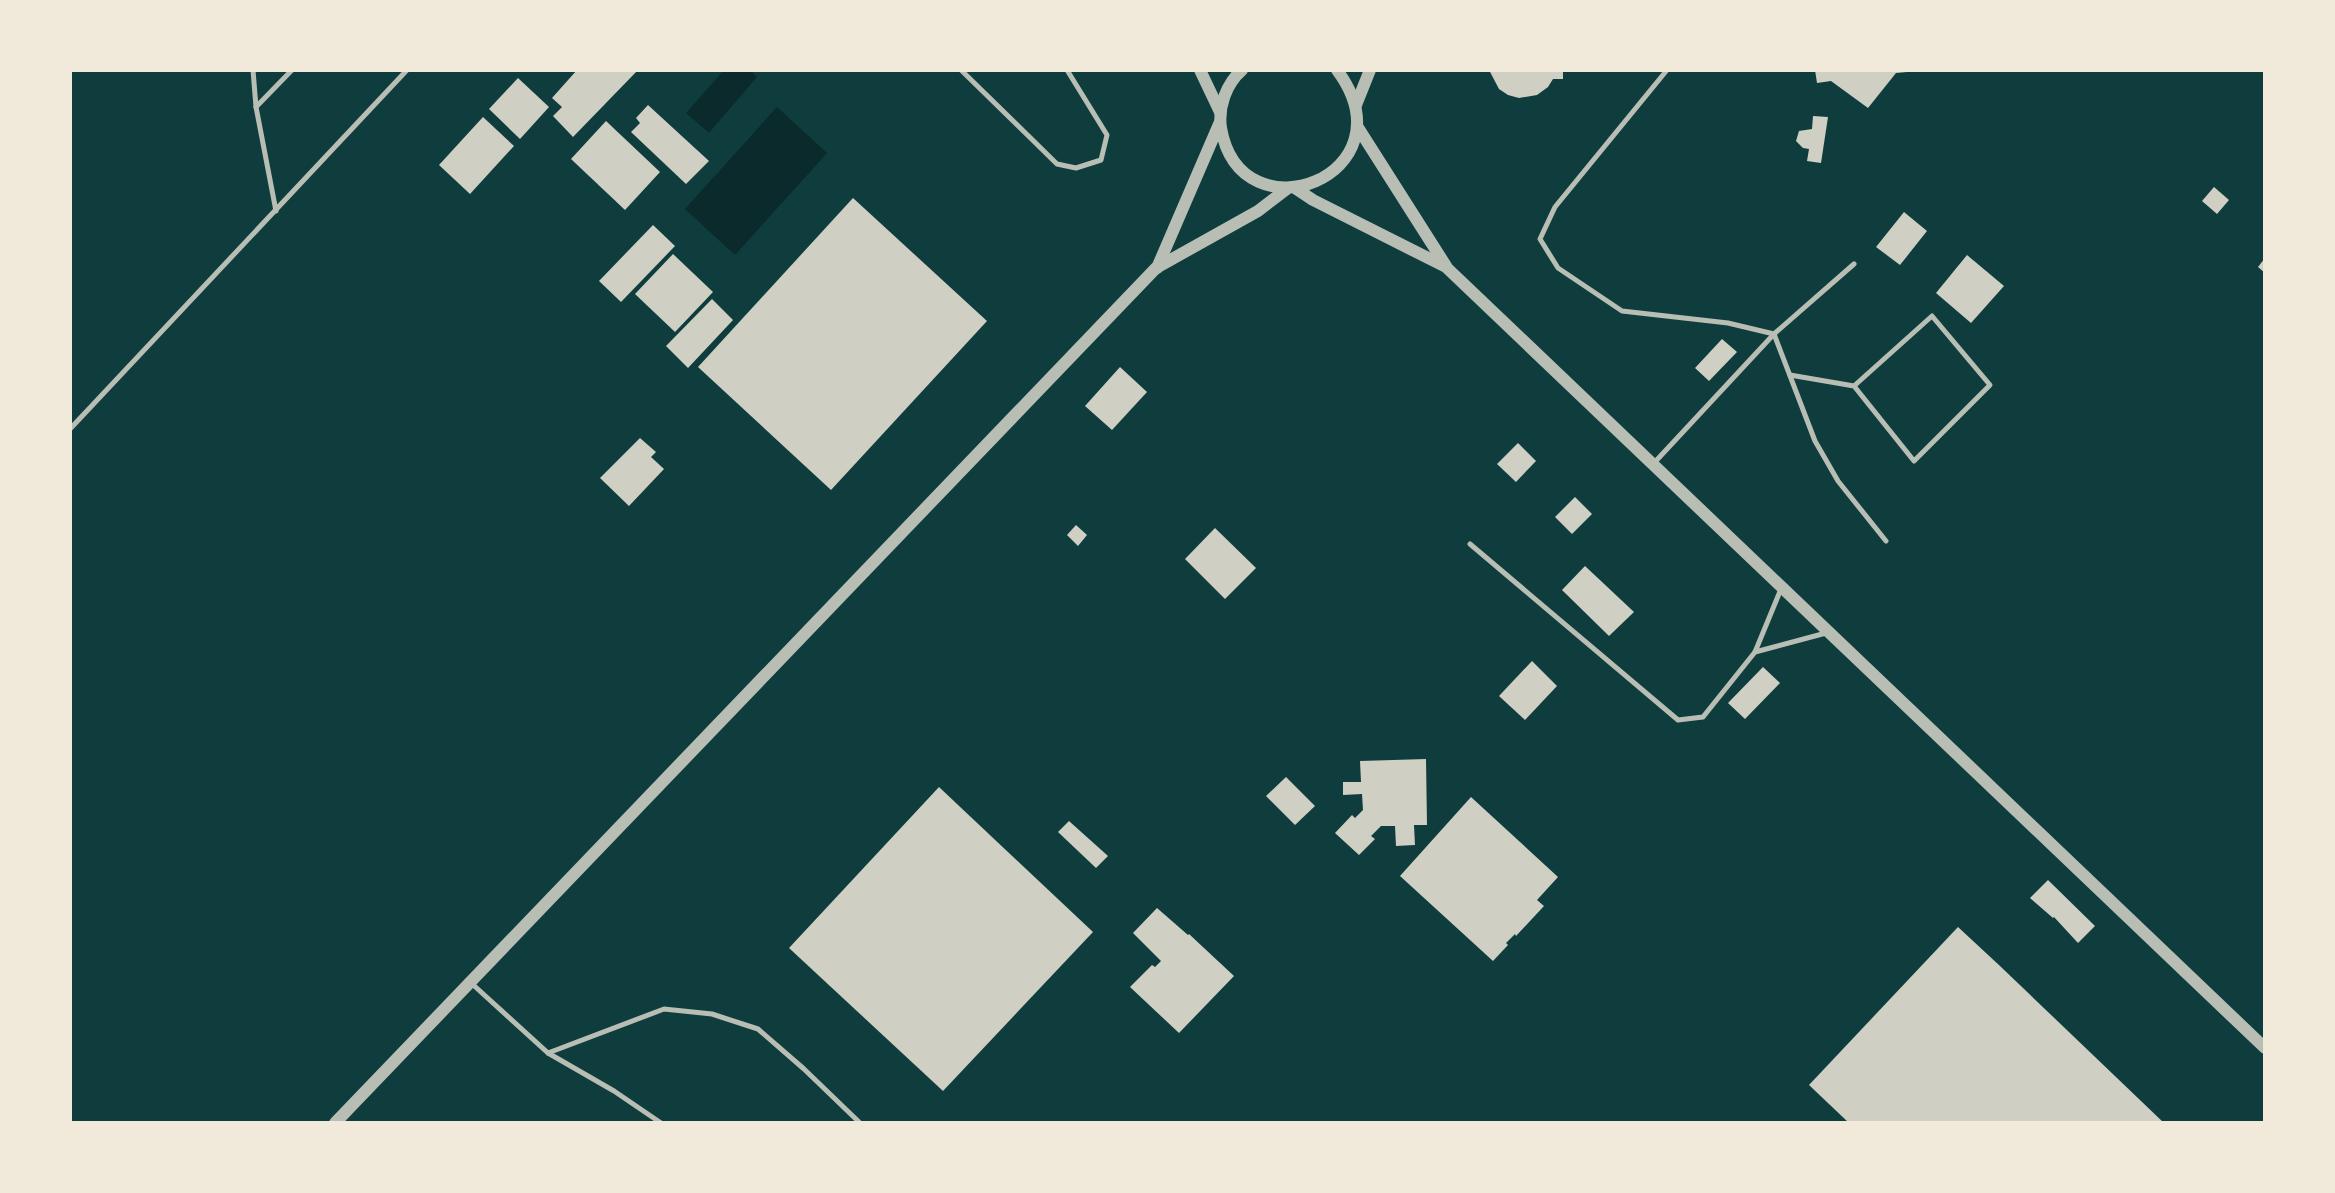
<svg xmlns="http://www.w3.org/2000/svg" width="2335" height="1193" font-family="'Public Sans',sans-serif">
	<style>
		.water { fill: #0a2a2b }
		.building { fill: #cfcfc3 }
		.lines { fill: none; stroke-linecap: round; stroke-linejoin: round }
		.service { stroke: #b8beb3; stroke-width: 5 }
		.tertiary { stroke: #b8beb3; stroke-width: 12 }
	</style>
	<rect width="100%" height="100%" fill="#0f3d3e"/>
	<g class="water">
		<path d="M724,70H750L757,77L709,133L686,113Z"/>
		<path d="M777,107L827,153L735,255L685,209Z"/>
	</g>
	<g class="building">
		<path d="M577,70H638L573,137L553,116L562,107L552,98Z"/>
		<path d="M1489,70H1563V79H1553L1548,87L1537,95L1519,98L1508,95L1499,89Z"/>
		<path d="M1815,70H1906L1907,72L1896,73L1868,108L1831,81L1817,83Z"/>
		<path d="M518,78L549,107L520,139L489,109Z"/>
		<path d="M648,105L709,161L686,184L631,132L640,123L636,118Z"/>
		<path d="M1813,116L1828,117L1821,163L1807,161L1809,149L1803,148L1796,141L1799,131L1812,129Z"/>
		<path d="M483,117L514,146L470,194L439,165Z"/>
		<path d="M606,121L660,172L625,210L571,159Z"/>
		<path d="M2214,187L2229,200L2217,214L2202,201Z"/>
		<path d="M853,198L987,321L831,490L698,367Z"/>
		<path d="M1904,212L1927,231L1900,265L1876,247Z"/>
		<path d="M653,225L675,246L621,302L599,281Z"/>
		<path d="M673,254L713,292L675,332L635,294Z"/>
		<path d="M1967,255L2004,286L1971,323L1936,293Z"/>
		<path d="M2265,258V273L2258,267Z"/>
		<path d="M712,299L733,320L688,368L666,346Z"/>
		<path d="M1722,339L1737,352L1709,381L1695,368Z"/>
		<path d="M1120,367L1147,392L1112,430L1085,406Z"/>
		<path d="M640,438L656,452L651,457L664,469L629,506L600,478Z"/>
		<path d="M1518,443L1536,461L1516,482L1497,464Z"/>
		<path d="M1575,497L1592,514L1572,534L1555,517Z"/>
		<path d="M1076,525L1087,535L1078,546L1067,535Z"/>
		<path d="M1215,528L1256,568L1225,599L1185,559Z"/>
		<path d="M1585,566L1634,612L1609,636L1562,590Z"/>
		<path d="M1532,661L1557,686L1525,720L1499,696Z"/>
		<path d="M1763,667L1780,683L1745,719L1728,703Z"/>
		<path d="M1426,759L1427,825H1414L1415,845L1396,846L1395,826H1381L1371,836L1375,839L1359,855L1335,833L1352,815L1355,818L1363,810L1362,794L1343,795V782H1361L1360,761Z"/>
		<path d="M1286,777L1315,806L1295,825L1266,796Z"/>
		<path d="M939,787L1093,932L943,1091L789,948Z"/>
		<path d="M1471,797L1558,877L1537,900L1544,906L1516,936L1515,934L1506,943L1508,945L1493,961L1400,876Z"/>
		<path d="M1069,821L1108,856L1096,868L1058,832Z"/>
		<path d="M2048,880L2095,926L2078,943L2054,917L2053,918L2030,898Z"/>
		<path d="M1157,908L1188,935L1189,934L1234,976L1179,1033L1130,987L1152,965L1155,967L1161,961L1133,933Z"/>
		<path d="M1958,927L2000,966L2164,1123H1849L1809,1085Z"/>
	</g>
	<g class="lines">
		<g class="service">
			<path d="M253,70L256,107L276,211"/>
			<path d="M961,70L1057,164L1076,168L1101,160L1107,135L1067,70"/>
			<path d="M1667,70L1555,207L1540,239L1558,268L1622,311L1728,323L1774,334L1815,441L1838,481L1886,541"/>
			<path d="M256,107L292,70"/>
			<path d="M1790,375L1854,386L1914,461L1990,385L1932,316L1854,386"/>
			<path d="M70,429L407,70"/>
			<path d="M1654,463L1774,334L1854,264"/>
			<path d="M1470,544L1678,720L1703,717L1755,652L1781,589"/>
			<path d="M1755,652L1826,633"/>
			<path d="M470,982L548,1053L614,1091L661,1123"/>
			<path d="M548,1053L664,1009L712,1014L758,1029L804,1069L860,1123"/>
		</g>
		<g class="tertiary">
			<path d="M1200,70L1220,112"/>
			<path d="M1242,70C1226,84 1218,107 1221,128C1241,242 1415,175 1337,70"/>
			<path d="M1356,105L1370,70"/>
			<path d="M1357,126L1446,266"/>
			<path d="M1295,188L1313,200L1446,267L2265,1048"/>
			<path d="M1157,268L1220,122"/>
			<path d="M335,1123L1156,268L1258,211L1288,188"/>
		</g>
	</g>
	<rect width="2335" height="1193" fill="none" stroke="#f1e9da" stroke-width="144"/>
</svg>
